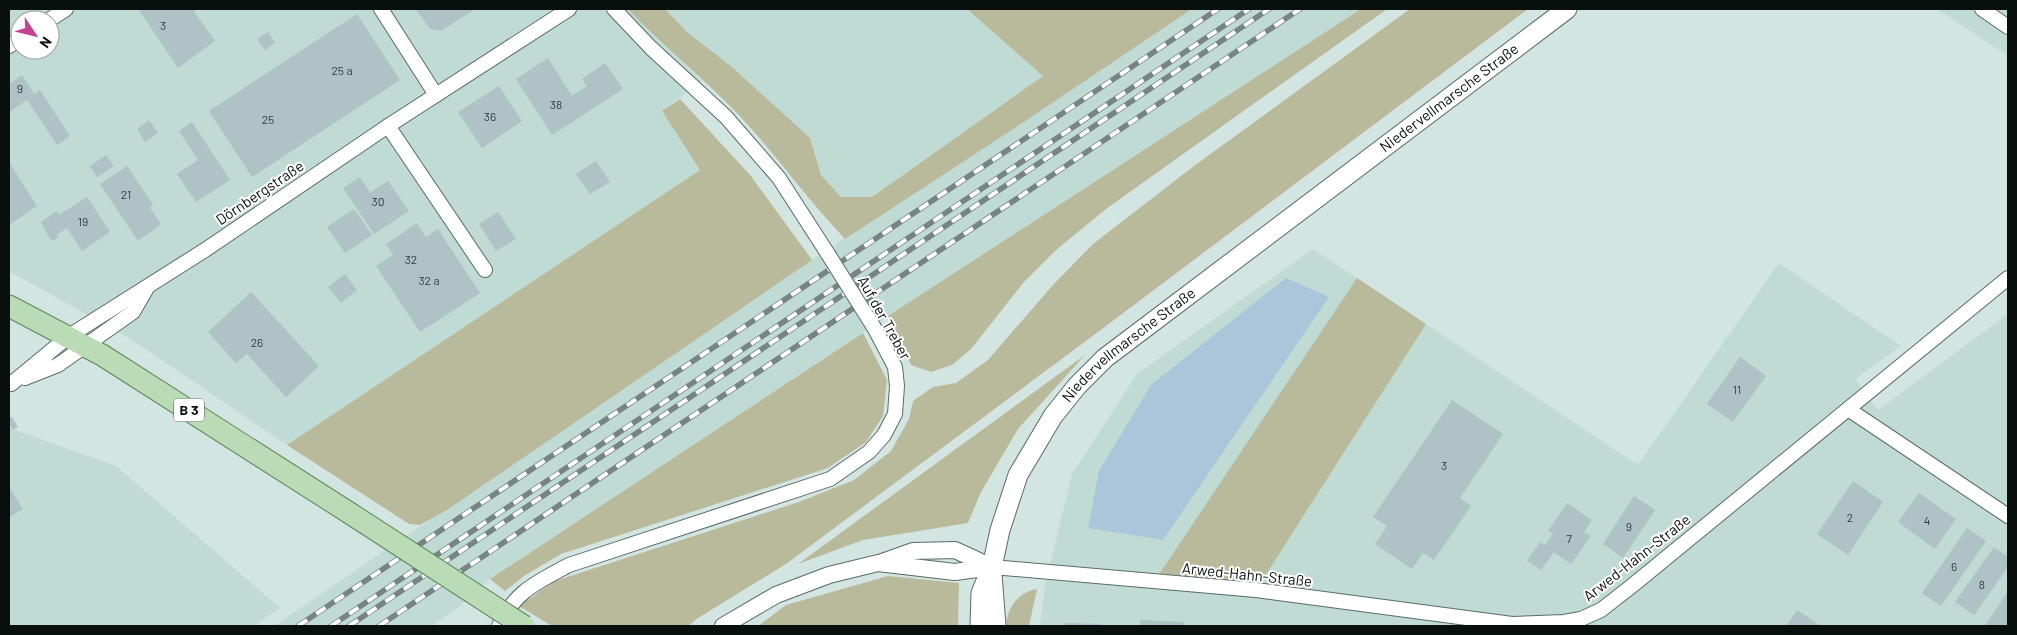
<svg xmlns="http://www.w3.org/2000/svg" width="2017" height="635" font-family="Barlow,sans-serif">
	<style>
		.built { fill: #bfdbd3; fill-rule: evenodd }
		.green { fill: #b9ba9c }
		.water { fill: #abc5db }
		.building { fill: #afc2c6 }
		.lines { fill: none; stroke-linecap: round; stroke-linejoin: round }
		.minor-casing { stroke: #5a6b66; stroke-width: 16 }
		.tertiary-casing { stroke: #5a6b66; stroke-width: 18 }
		.secondary-casing { stroke: #5a6b66; stroke-width: 21 }
		.primary-casing { stroke: #5d855c; stroke-width: 23 }
		.minor { stroke: #fff; stroke-width: 14 }
		.tertiary { stroke: #fff; stroke-width: 16 }
		.secondary { stroke: #fff; stroke-width: 19 }
		.primary { stroke: #b9dcb6; stroke-width: 21 }
		.rail-casing { stroke: #778481; stroke-width: 5.5 }
		.rail { stroke: #fff; stroke-width: 4; stroke-dasharray: 11; stroke-linecap: butt }
		.minor-bridge-casing { stroke: #5a6b66; stroke-width: 16; stroke-linecap: butt }
		.primary-bridge-casing { stroke: #5d855c; stroke-width: 23; stroke-linecap: butt }
		.minor-bridge { stroke: #fff; stroke-width: 14 }
		.primary-bridge { stroke: #b9dcb6; stroke-width: 21 }
		.labels { text-anchor: middle; stroke-width: 4; stroke-linejoin: round; paint-order: stroke }
		.number-label { font-size: 12px; fill: #323c3b }
		.shield { fill: #fff; stroke: #535756; stroke-width: 1 }
		.shield-label { font-size: 14px; font-weight: bold; fill: #090f0d }
		.street-label { font-size: 15px; fill: #090f0d; stroke: #fff }
	</style>
	<rect width="100%" height="100%" fill="#d2e5e0"/>
	<g class="built">
		<path d="M9,9H628L652,35L702,81L662,111L700,170L287,445L129,338L9,271ZM20,20H50V50H20Z"/>
		<path d="M665,9H967L1043,76L872,197H841L821,175L810,138L687,32Z"/>
		<path d="M1192,9H1361L888,316L490,579L460,606L432,626H274L812,260L1021,124Z"/>
		<path d="M1937,9H2008V56Z"/>
		<path d="M1313,249L1638,465L1779,263L1901,346L1855,379L1878,410L2008,314V626H1040L1045,585L1072,474L1137,374Z"/>
		<path d="M9,428L116,466L280,608L254,626H9Z"/>
	</g>
	<g class="green">
		<path d="M628,9H665L687,32L733,68L810,138L821,175L841,197H872L1043,76L967,9H1192L1021,124L845,239C805,197 773,150 733,109C699,74 661,45 628,9Z"/>
		<path d="M1361,9H1387L1106,209L1056,250L1024,282L971,349L952,365L931,372L911,365L888,316Z"/>
		<path d="M1410,9H1528L1094,335L786,564L698,618L688,626H552L519,606L555,581L799,502L854,480L891,451L909,419L913,401L933,387L956,383L988,360L1052,286L1093,244L1194,166Z"/>
		<path d="M680,99L751,176L812,260L447,510L420,525L409,524L287,445L700,170L662,111Z"/>
		<path d="M1357,278L1426,324L1256,590L1154,582Z"/>
		<path d="M863,333L887,380L883,416L866,442L828,468L561,554L524,576L505,591L490,579Z"/>
		<path d="M1085,355L1018,429L981,492L968,523L863,540L798,564Z"/>
		<path d="M888,576L959,583L958,626H758L786,605Z"/>
		<path d="M1037,589L1029,626H1006C1007,608 1018,592 1037,589Z"/>
	</g>
	<path class="water" d="M1286,278L1329,297L1163,540L1088,528L1099,471L1151,385Z"/>
	<g class="building">
		<path d="M141,9H195V13L215,41L178,68L139,10Z"/>
		<path d="M416,9H475L441,31L430,29Z"/>
		<path d="M357,14L400,80L252,177L209,111Z"/>
		<path d="M268,32L275,43L265,50L257,39Z"/>
		<path d="M548,58L572,96L587,86L582,79L605,63L623,89L552,135L516,79Z"/>
		<path d="M22,75L34,94L40,90L70,136L57,145L27,100L9,112V84Z"/>
		<path d="M499,86L522,121L482,148L458,112Z"/>
		<path d="M149,120L158,133L145,142L137,129Z"/>
		<path d="M192,122L230,180L196,202L177,174L198,160L179,131Z"/>
		<path d="M106,155L114,166L97,177L90,166Z"/>
		<path d="M596,161L610,182L590,194L576,174Z"/>
		<path d="M9,162L37,206L9,225Z"/>
		<path d="M127,166L153,205L150,208L161,224L138,241L100,184Z"/>
		<path d="M360,177L370,193L388,181L409,211L374,234L343,188Z"/>
		<path d="M87,197L110,232L82,251L67,228L58,234L57,238L54,240L50,239L41,222L57,211L59,215Z"/>
		<path d="M354,209L372,235L345,253L327,227Z"/>
		<path d="M498,212L516,239L496,251L479,224Z"/>
		<path d="M417,223L426,237L438,229L480,293L420,332L376,266L393,255L386,244Z"/>
		<path d="M345,274L357,290L341,303L328,287Z"/>
		<path d="M251,292L319,366L286,397L247,354L236,363L208,332Z"/>
		<path d="M1740,357L1766,376L1733,422L1707,404Z"/>
		<path d="M1452,400L1503,434L1460,498L1471,506L1434,560L1423,553L1412,569L1375,544L1387,526L1373,517Z"/>
		<path d="M12,417L18,427L13,430L9,424V419Z"/>
		<path d="M1853,481L1883,502L1848,555L1817,534Z"/>
		<path d="M9,487L23,509L9,517Z"/>
		<path d="M1919,493L1956,519L1935,549L1898,522Z"/>
		<path d="M1634,496L1655,510L1623,558L1603,544Z"/>
		<path d="M1567,503L1592,520L1584,532L1591,536L1571,564L1554,552L1541,570L1527,561L1540,542L1545,545L1553,534L1548,531Z"/>
		<path d="M1967,528L1986,541L1941,606L1922,593Z"/>
		<path d="M1994,547L2008,557V567L1974,615L1955,602Z"/>
		<path d="M2008,591V626H1985Z"/>
		<path d="M1797,610L1821,626H1786Z"/>
		<path d="M1140,620L1184,622V626H1140Z"/>
		<path d="M1065,623L1101,624V626H1065Z"/>
	</g>
	<g class="lines">
		<defs>
			<g id="minor">
				<path d="M381,9L436,95"/>
				<path d="M614,9L651,48L726,117L779,178L828,254"/>
				<path d="M1982,9L2008,27"/>
				<path d="M49,20L66,9"/>
				<path d="M9,46L20,39"/>
				<path d="M388,126L485,270"/>
				<path d="M25,378L58,365L133,312L147,288"/>
				<path d="M11,384L69,336L205,250L388,126L569,9"/>
				<path d="M1848,409L2008,516"/>
				<path d="M992,567L1256,590L1512,624L1564,622L1581,619L1601,610L1633,585L2008,278"/>
				<path d="M499,626C515,591 536,583 569,565L830,479L869,452L884,435L895,414L897,386L895,367L875,329"/>
			</g>
			<g id="tertiary">
				<path d="M882,562L913,551L955,550L992,567"/>
				<path d="M723,626L776,595L829,575L878,563L955,572L992,567"/>
			</g>
			<g id="secondary">
				<path d="M992,574L996,626"/>
				<path id="s1" d="M980,626L981,593L992,567L1000,530L1018,475L1053,416L1077,386L1105,358L1567,9"/>
			</g>
			<path id="primary" d="M9,306L102,355L348,512"/>
		</defs>
		<use href="#minor" class="minor-casing"/>
		<use href="#tertiary" class="tertiary-casing"/>
		<use href="#secondary" class="secondary-casing"/>
		<use href="#primary" class="primary-casing"/>
		<use href="#minor" class="minor"/>
		<use href="#tertiary" class="tertiary"/>
		<use href="#secondary" class="secondary"/>
		<use href="#primary" class="primary"/>
		<defs>
			<g id="rail">
				<path d="M298,626L1218,9"/>
				<path d="M331,626L1249,9"/>
				<path d="M349,626L1269,9"/>
				<path d="M379,626L1300,9"/>
			</g>
		</defs>
		<use href="#rail" class="rail-casing"/>
		<use href="#rail" class="rail"/>
		<defs>
			<path id="minor-bridge" d="M828,254L875,329"/>
			<path id="primary-bridge" d="M348,512L524,626"/>
		</defs>
		<use href="#minor-bridge" class="minor-bridge-casing"/>
		<use href="#primary-bridge" class="primary-bridge-casing"/>
		<use href="#minor-bridge" class="minor-bridge"/>
		<use href="#primary-bridge" class="primary-bridge"/>
	</g>
	<g class="labels">
		<g class="number-label">
			<text x="163" y="30">3</text>
			<text x="342" y="75">25 a</text>
			<text x="20" y="93">9</text>
			<text x="556" y="109">38</text>
			<text x="490" y="121">36</text>
			<text x="268" y="124">25</text>
			<text x="126" y="199">21</text>
			<text x="378" y="206">30</text>
			<text x="83" y="226">19</text>
			<text x="411" y="264">32</text>
			<text x="429" y="285">32 a</text>
			<text x="257" y="347">26</text>
			<text x="1737" y="394">11</text>
			<text x="1444" y="470">3</text>
			<text x="1850" y="522">2</text>
			<text x="1927" y="525">4</text>
			<text x="1629" y="531">9</text>
			<text x="1569" y="543">7</text>
			<text x="1954" y="571">6</text>
			<text x="1982" y="589">8</text>
		</g>
		<rect class="shield" x="174" y="398.5" width="30" height="23" rx="4"/>
		<g class="shield-label">
			<text x="189" y="415">B 3</text>
		</g>
		<g class="street-label">
			<text dy="5" stroke="none"><textPath href="#s1" startOffset="735">Niedervellmarsche Straße</textPath></text>
			<text transform="translate(260 193) rotate(-34)" y="5">Dörnbergstraße</text>
			<text transform="translate(884 318) rotate(61)" y="5">Auf der Treber</text>
			<text dy="5" stroke="none"><textPath href="#s1" startOffset="330">Niedervellmarsche Straße</textPath></text>
			<text transform="translate(1637 558) rotate(-38)" y="5">Arwed-Hahn-Straße</text>
			<text transform="translate(1247 575) rotate(6)" y="5">Arwed-Hahn-Straße</text>
		</g>
	</g>
	<rect width="2017" height="635" fill="none" stroke="#090f0d" stroke-width="20"/>
	<g transform="translate(35 35) rotate(125)"><circle r="24" fill="#ffffff" stroke="#9d9f9e"/>
	<path d="M0-4L9 19L0 12L-9 19Z" fill="#c24491"/>
	<text y="-8" font-size="14" font-weight="bold" text-anchor="middle" fill="#090f0d">N</text>
	</g>
</svg>
